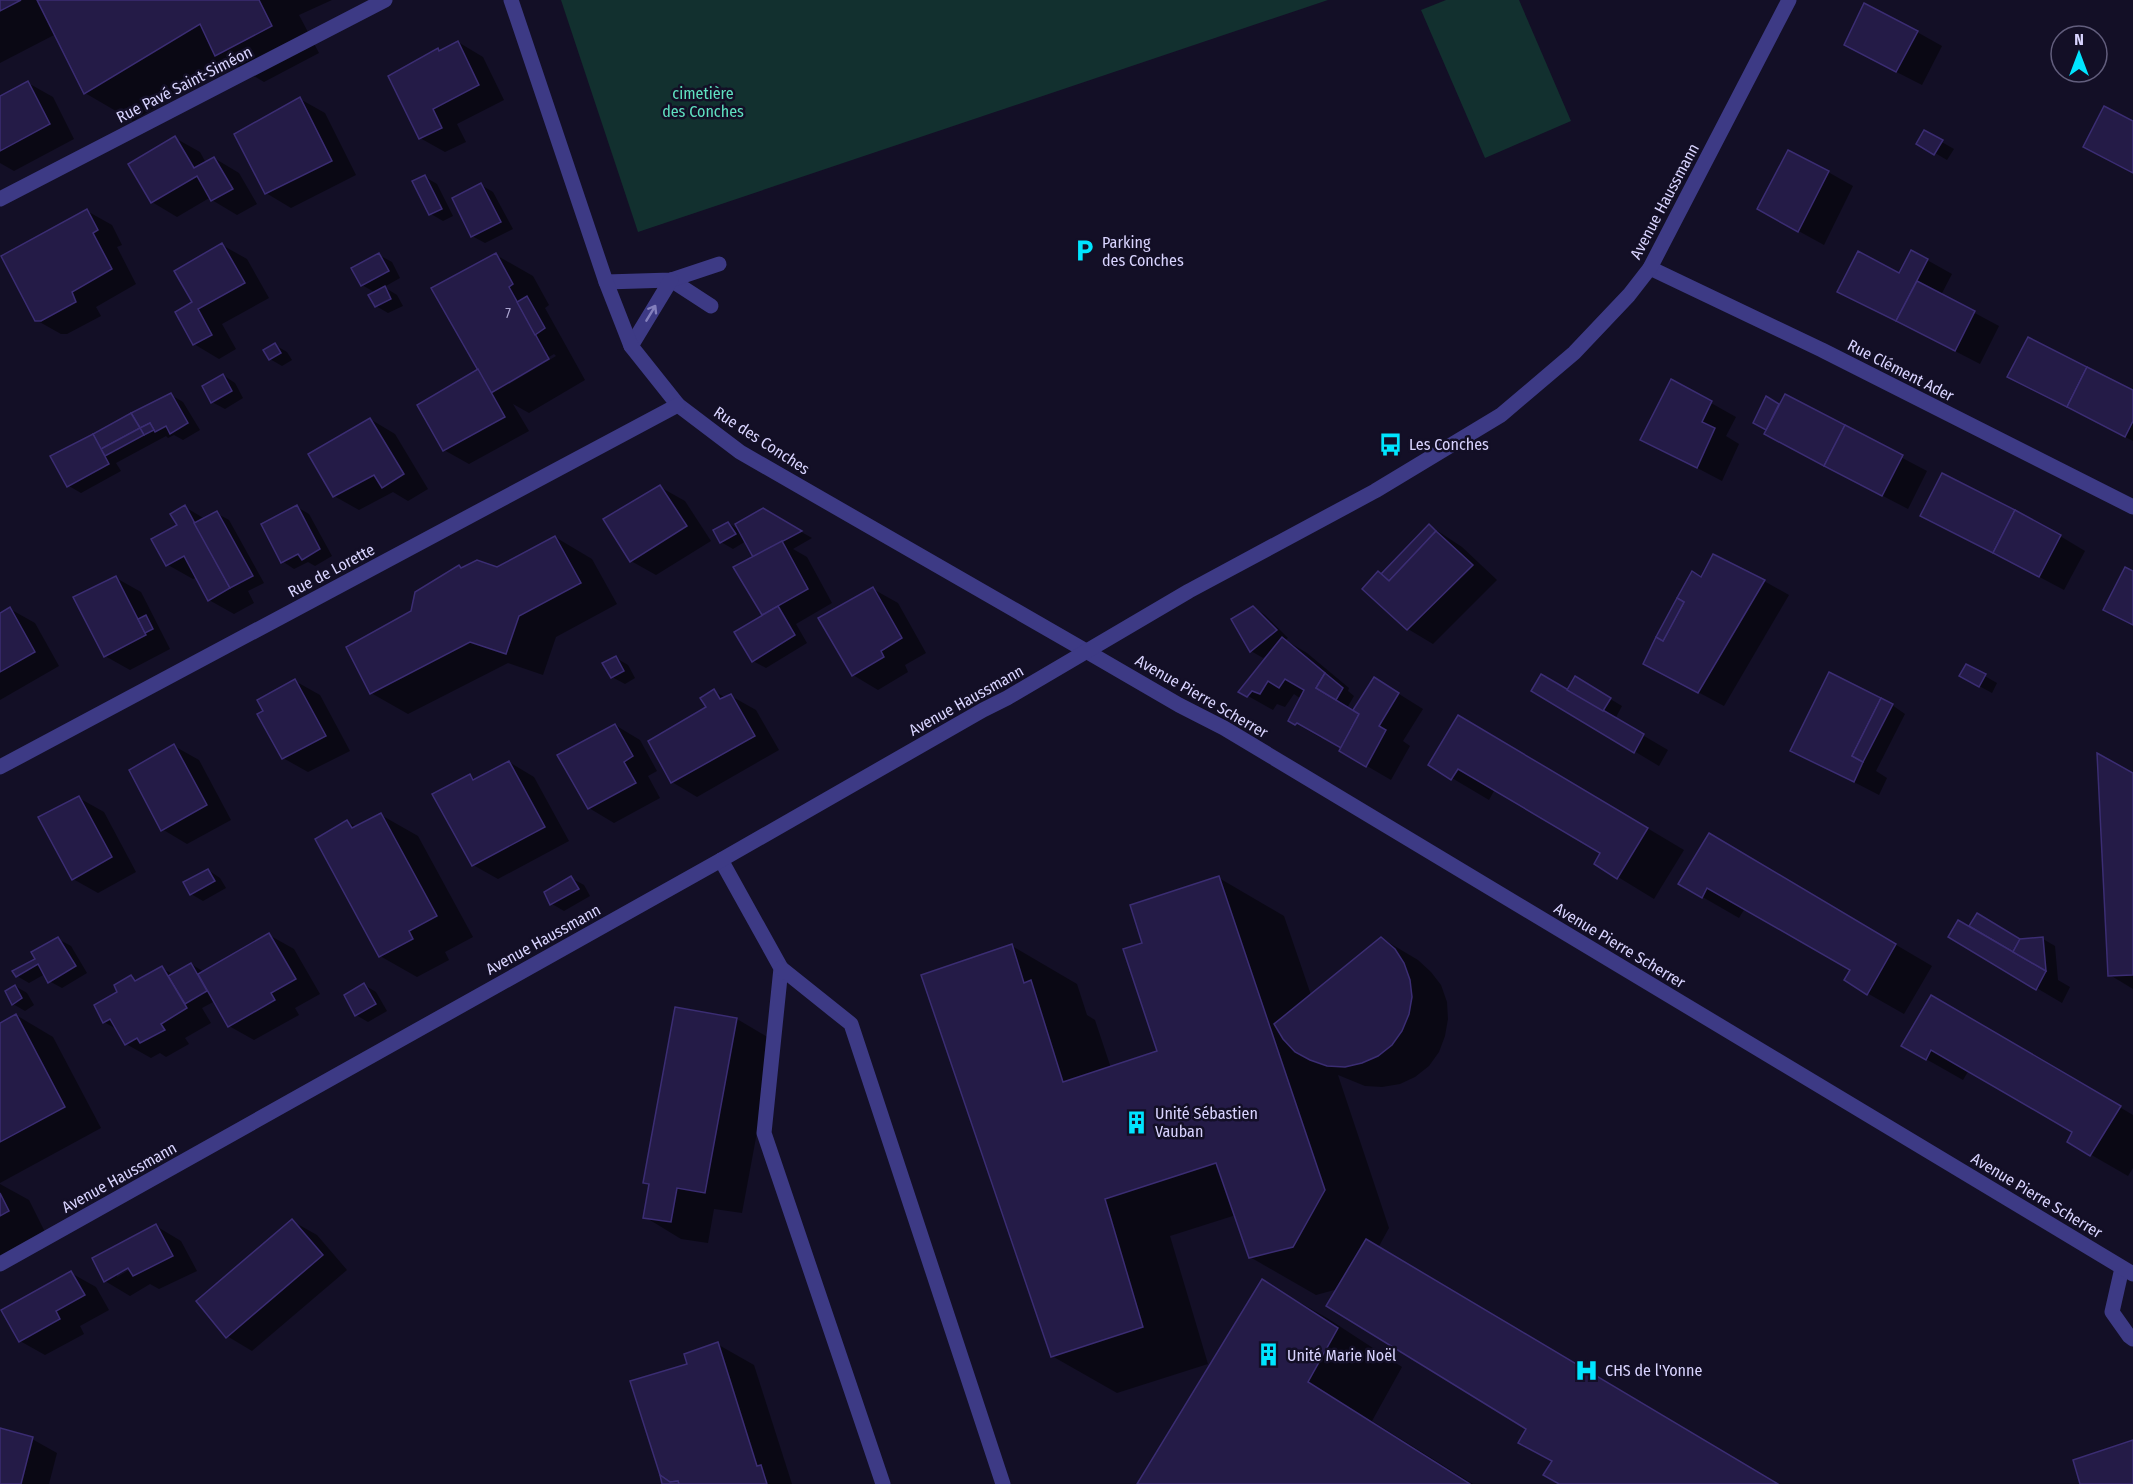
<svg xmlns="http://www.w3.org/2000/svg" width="2133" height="1484" font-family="'Fira Sans Condensed',sans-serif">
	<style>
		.green { fill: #12302f }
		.shadow { fill: #0007; fill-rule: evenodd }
		.building { fill: #241b47; stroke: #3b2d73; stroke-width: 1.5 }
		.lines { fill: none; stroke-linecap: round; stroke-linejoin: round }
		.service { stroke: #3d3a85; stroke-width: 15 }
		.minor { stroke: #3d3a85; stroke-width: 15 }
		.tertiary { stroke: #3d3a85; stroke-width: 15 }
		.oneway { stroke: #837fbc }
		.labels { text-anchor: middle; stroke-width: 5; stroke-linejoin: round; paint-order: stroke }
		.number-label { font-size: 14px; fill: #aca6d1 }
		.street-label { font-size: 16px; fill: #d9d4ff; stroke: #130f26 }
		.park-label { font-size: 16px; fill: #5fe0c0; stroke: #130f26 }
		.poi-label { font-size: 16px; fill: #d9d4ff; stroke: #130f26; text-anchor: start }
	</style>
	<rect width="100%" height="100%" fill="#130f26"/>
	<g class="green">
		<path d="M561,0H1328L638,232Z"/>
		<path d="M1446,0H1519L1571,121L1485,158L1421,10Z"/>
	</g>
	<g class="shadow">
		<path d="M0,0H332L299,15L319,53L264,82L230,62L133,121L85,93L56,34L0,63Z"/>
		<path d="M1917,32L1942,46L1922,85L1871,59Z"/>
		<path d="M458,42L483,57L504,100L457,124L466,142L445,152L420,138L438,50L441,51Z"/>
		<path d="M28,83L53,97L74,139L14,171L0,163V97Z"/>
		<path d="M300,99L325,113L356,175L291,208L266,193Z"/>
		<path d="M1924,132L1954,149L1947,160L1918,143Z"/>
		<path d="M175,138L200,152L206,163L214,158L239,173L257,204L237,215L212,200L211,197L177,217L152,202Z"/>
		<path d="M1828,172L1853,186L1824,245L1784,223Z"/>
		<path d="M425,177L437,184L453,216L443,221L431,214L414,182Z"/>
		<path d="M481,185L493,192L513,229L485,243L472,236Z"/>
		<path d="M87,211L112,225L122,245L117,247L136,284L96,307L101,316L67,334H61L36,320Z"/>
		<path d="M222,245L247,259L269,298L222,324L236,349L219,359L194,344L177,313L194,303Z"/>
		<path d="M379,255L392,262L400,278L384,287L397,295L403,306L388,313L376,306V293L362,285Z"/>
		<path d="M496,255L533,276L549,305L545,308L585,380L529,413L513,404L529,431L469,464L444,450L480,369ZM554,354L556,356L509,384V381Z"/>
		<path d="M1927,260L1952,274L1941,295L1999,326L1980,364L1839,291L1900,275Z"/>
		<path d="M275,345L287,352L292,360L282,366L270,359Z"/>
		<path d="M223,375L235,383L243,398L225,409L212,402Z"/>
		<path d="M2034,390L2133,391V441Z"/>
		<path d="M171,395L183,402L200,430L183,440L174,435L168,438L166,436L116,463L121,471L81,493L69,486L52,456Z"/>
		<path d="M1785,396L1927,471L1908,509L1791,448L1755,422L1767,398L1780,406Z"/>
		<path d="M1711,403L1736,417L1726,436L1739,444L1722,481L1642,439Z"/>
		<path d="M370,419L395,434L428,489L408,501L393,492L359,510L334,496Z"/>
		<path d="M660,487L685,501L711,541L656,575L631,561Z"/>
		<path d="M185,507L205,519L216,513L229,520L264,583L248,591L254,603L234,614L209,600L197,577L193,579L168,565Z"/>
		<path d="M297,507L309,514L332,556L315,566L308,562L294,569L282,561Z"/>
		<path d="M763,510L812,538L793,549L807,557L832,603L796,624L807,643L766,668L753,661L736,632L765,615L763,614L755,557L746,541L733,549L721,542L728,523L741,531Z"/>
		<path d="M1922,515L2060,536L2085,551L2064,590Z"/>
		<path d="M1430,526L1462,547L1497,580L1433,644L1408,629L1364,589L1382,575Z"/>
		<path d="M555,537L592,559L617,604L556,637L543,675L508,663L408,714L371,693L413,612L459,567L463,569L497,568Z"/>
		<path d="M116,578L141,592L170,649L130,670L105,656Z"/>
		<path d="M1702,579L1764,581L1789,595L1724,706L1670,677Z"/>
		<path d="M873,589L898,603L926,653L905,665L908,672L878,690L853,675Z"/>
		<path d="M1253,607L1265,615L1288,638L1285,640L1307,653L1349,688L1348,691L1354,696L1347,708L1354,712L1375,679L1423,709L1403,741L1410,746L1391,780L1367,766L1343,747L1323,736L1321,738L1290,720L1301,699L1294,694L1285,707L1277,704L1273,710L1241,692L1270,653L1263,658L1251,651Z"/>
		<path d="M10,609L35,623L59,666L0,700V614Z"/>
		<path d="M616,658L628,665L635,678L625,684L612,677Z"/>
		<path d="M1967,666L1997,683L1992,693L1961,676Z"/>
		<path d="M1575,678L1622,706L1615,719L1668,750L1659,766L1634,751L1568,692Z"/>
		<path d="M295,681L320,695L350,751L308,772L283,758Z"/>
		<path d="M714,691L726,698L731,696L756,710L779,750L697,797L672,782Z"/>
		<path d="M1892,705L1905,714L1876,771L1887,778L1879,795L1792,750Z"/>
		<path d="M615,725L640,740L657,771L648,776L660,798L614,823L589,808Z"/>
		<path d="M1496,738L1684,850L1654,899L1618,877L1602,853L1495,789L1489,800L1430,765Z"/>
		<path d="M174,746L199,760L231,820L187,844L162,829Z"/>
		<path d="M509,762L534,777L569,841L498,879L473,865L470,776L477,780Z"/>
		<path d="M2133,775V989L2110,975Z"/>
		<path d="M79,798L104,812L136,872L98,893L73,879Z"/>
		<path d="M381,815L418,836L473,937L445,952L449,960L417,977L380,956L347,822L357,827Z"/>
		<path d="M1745,856L1932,966L1904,1014L1867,993L1852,969L1745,908L1739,918L1680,884Z"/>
		<path d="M208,870L220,878L226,888L203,901L191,894Z"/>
		<path d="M571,878L584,885L590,896L564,911L552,904L546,893Z"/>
		<path d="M1219,878L1284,916L1311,995L1381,938L1418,960L1431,972L1441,985L1447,1002L1448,1019L1445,1036L1439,1052L1429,1066L1415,1077L1400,1084L1382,1087L1365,1086L1338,1075L1389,1228L1378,1248L1776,1484H1562L1553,1461L1529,1428L1338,1289L1316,1295L1250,1257L1236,1215L1170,1236L1208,1364L1117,1393L1052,1356L1012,946L1077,984L1087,1015L1095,1020L1111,1068L1159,1052L1143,944Z"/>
		<path d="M1978,915L2021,940L2043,939L2055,946L2058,980L2070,987L2062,1003L1950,937L1970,928Z"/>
		<path d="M269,935L294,949L320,994L295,1008L299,1015L254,1040L229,1026L215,1001L202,1008L211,1023L185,1038L189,1044L166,1057L160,1053L151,1058L126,1044L118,1030L104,1022L119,992L131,977L139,981L162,968L174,975L191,964L204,972Z"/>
		<path d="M58,939L71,946L87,973L62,988L49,981L45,974L29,983L17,976Z"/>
		<path d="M364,985L376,992L387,1011L368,1022L356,1015Z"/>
		<path d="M15,986L27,993L34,1005L25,1011L13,1004L7,992Z"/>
		<path d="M16,1015L53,1037L101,1128L0,1183V1025Z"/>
		<path d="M1969,1018L2133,1115V1168L2128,1176L2069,1142L2074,1132L1969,1070L1963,1080L1903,1046Z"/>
		<path d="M737,1019L774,1041L742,1213L714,1209L708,1243L681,1239L645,1217L650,1186L645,1183Z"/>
		<path d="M0,1184L29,1200L45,1232L0,1258Z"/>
		<path d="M292,1221L317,1235L347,1270L252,1351L227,1336Z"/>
		<path d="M156,1226L181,1241L197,1271L159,1289L150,1284L130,1296L105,1281ZM134,1263L136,1266L117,1277V1273Z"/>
		<path d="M71,1273L96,1287L109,1310L80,1326L84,1334L45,1355L20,1341Z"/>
		<path d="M1262,1281L1327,1318L1402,1367L1372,1421L1473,1484H1139Z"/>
		<path d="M717,1344L754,1365L792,1484H664L688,1365Z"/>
		<path d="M0,1430L32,1439L57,1453L49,1484H0Z"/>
	</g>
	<g class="building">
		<path d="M0,0H21L0,11Z"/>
		<path d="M37,0H259L272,26L215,56L200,24L84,94Z"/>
		<path d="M1864,3L1918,31L1896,72L1844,45Z"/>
		<path d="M458,41L479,85L433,109L442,128L419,139L388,76L438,48L439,51Z"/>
		<path d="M28,81L50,124L0,151V96Z"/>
		<path d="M300,97L332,161L265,194L234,134Z"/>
		<path d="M2104,106L2133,121V173L2083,147Z"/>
		<path d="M1924,130L1943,140L1934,155L1916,144Z"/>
		<path d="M175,136L194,168L214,157L233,189L211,201L197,176L151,203L128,164Z"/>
		<path d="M1788,150L1829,171L1798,232L1757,209Z"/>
		<path d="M425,175L442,209L429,215L412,181Z"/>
		<path d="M481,183L501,222L471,237L452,198Z"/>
		<path d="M87,209L98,230L93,233L112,269L72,292L76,302L41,321H35L1,256Z"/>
		<path d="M222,243L245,283L198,309L212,335L193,345L175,312L192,302L174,271Z"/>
		<path d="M1911,250L1928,259L1896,321L1837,292L1858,251L1899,273Z"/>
		<path d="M379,253L389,271L361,286L351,268Z"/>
		<path d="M496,253L513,284L509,287L549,359L491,393L431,288Z"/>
		<path d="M1917,281L1975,311L1955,351L1896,321Z"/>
		<path d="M385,286L391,299L375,307L368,295Z"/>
		<path d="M527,296L545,328L535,335L517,302Z"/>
		<path d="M2028,337L2087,367L2067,407L2007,377Z"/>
		<path d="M275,343L281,353L269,360L263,350Z"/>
		<path d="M2087,367L2133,390V421L2125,437L2067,407Z"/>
		<path d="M478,369L505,417L443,451L417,405Z"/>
		<path d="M223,374L232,391L211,403L202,386Z"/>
		<path d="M1671,379L1712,401L1702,422L1715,428L1697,468L1640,440Z"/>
		<path d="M171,393L188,423L170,434L166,426L155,432L150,423L140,428L131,413Z"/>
		<path d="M1785,394L1845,425L1824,466L1764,434Z"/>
		<path d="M1766,396L1779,404L1766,430L1753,423Z"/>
		<path d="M131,413L140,428L101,449L93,434Z"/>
		<path d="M370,418L404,474L382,488L374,475L333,497L308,454Z"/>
		<path d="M150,423L154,430L144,435L140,428Z"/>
		<path d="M1845,425L1903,455L1882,496L1824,466Z"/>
		<path d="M140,428L144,435L105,456L101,449Z"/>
		<path d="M93,434L109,464L67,487L50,456Z"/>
		<path d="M1942,473L2015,510L1993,553L1920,516Z"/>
		<path d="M660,485L687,526L630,562L603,519Z"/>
		<path d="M185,505L230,588L208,601L184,556L166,566L151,539L177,525L170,514Z"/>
		<path d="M297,505L320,549L302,560L298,554L281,563L261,524Z"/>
		<path d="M763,508L802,531L753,557L735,524Z"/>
		<path d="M2015,510L2061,535L2039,577L1993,553Z"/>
		<path d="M217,511L253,576L230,588L194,523Z"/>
		<path d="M728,522L736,534L720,543L713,530Z"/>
		<path d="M1429,524L1436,531L1389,581L1381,574Z"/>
		<path d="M1436,531L1473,565L1407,630L1362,589L1378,571L1389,581Z"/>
		<path d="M555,536L581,583L519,616L506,654L470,642L370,694L346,647L411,611L415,592L459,565L461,568L477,560L497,567Z"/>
		<path d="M782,541L808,589L762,615L733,567Z"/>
		<path d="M1713,554L1765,580L1698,693L1643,664L1656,637L1663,641L1684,602L1677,598L1692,571L1701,577Z"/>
		<path d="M2125,567L2133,571V625L2103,610Z"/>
		<path d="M116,576L146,635L104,657L73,597Z"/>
		<path d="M873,587L902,638L881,651L884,657L852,676L818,618Z"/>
		<path d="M1677,598L1684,602L1663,641L1656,637Z"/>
		<path d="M778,606L795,635L752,662L734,632Z"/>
		<path d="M1253,606L1277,630L1250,652L1231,619Z"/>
		<path d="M10,607L35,652L0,672V613Z"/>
		<path d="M146,615L153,629L145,633L138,619Z"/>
		<path d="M1282,637L1325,673L1316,688L1359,714L1341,748L1297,723L1295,725L1288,721L1304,690L1285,679L1279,688L1268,681L1260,694L1252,691L1247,697L1238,692Z"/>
		<path d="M616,656L624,671L611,678L602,663Z"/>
		<path d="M1966,664L1986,674L1979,687L1959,676Z"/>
		<path d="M1829,672L1881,698L1852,756L1863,762L1854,782L1790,751Z"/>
		<path d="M1325,673L1343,688L1336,700L1316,688Z"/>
		<path d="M1541,674L1644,734L1634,753L1531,691Z"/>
		<path d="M1575,676L1611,698L1603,711L1567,690Z"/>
		<path d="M1374,677L1399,693L1379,726L1386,730L1366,767L1339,751L1359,714L1353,710Z"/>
		<path d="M295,679L326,736L282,759L257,714L263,711L257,700Z"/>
		<path d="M714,689L720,699L731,694L755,736L671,783L648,741L706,707L700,698Z"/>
		<path d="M1881,698L1893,704L1863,762L1852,756Z"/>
		<path d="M1458,715L1648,828L1617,879L1594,864L1600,853L1458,769L1451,780L1428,765Z"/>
		<path d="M615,724L633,756L624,762L636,783L588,809L557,755Z"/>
		<path d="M174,744L207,805L161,831L129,770Z"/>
		<path d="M2097,753L2133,773V975L2108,976Z"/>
		<path d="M509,761L545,827L472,866L432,794L470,774L473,780Z"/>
		<path d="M79,796L112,857L72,880L38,817Z"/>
		<path d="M381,813L437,916L409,931L413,939L379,957L315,839L347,820L352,828Z"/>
		<path d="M1709,833L1896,944L1867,995L1844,980L1850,970L1707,888L1702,898L1678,884Z"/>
		<path d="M208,869L215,881L190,895L183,882Z"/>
		<path d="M571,876L579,889L550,905L544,892Z"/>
		<path d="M1219,876L1325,1190L1293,1247L1249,1258L1216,1163L1105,1199L1143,1327L1051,1357L921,975L1012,944L1024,983L1031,980L1063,1082L1157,1051L1123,949L1142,943L1130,905Z"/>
		<path d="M1977,913L2020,939L2013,952L1969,926Z"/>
		<path d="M1958,920L2046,971L2036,990L1948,937Z"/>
		<path d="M269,933L296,979L271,993L275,1000L228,1027L198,974Z"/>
		<path d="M58,937L76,966L48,983L38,964L16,977L12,971L35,959L31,952Z"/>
		<path d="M1381,937L1395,949L1404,963L1410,980L1412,997L1409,1014L1402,1031L1392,1045L1378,1056L1362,1063L1345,1067L1327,1066L1310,1060L1295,1052L1283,1039L1274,1024Z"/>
		<path d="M2043,937L2046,971L2013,952L2020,939Z"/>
		<path d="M191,963L207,991L185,1004L168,976Z"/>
		<path d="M162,966L187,1008L161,1024L165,1030L140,1043L137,1038L125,1045L110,1019L103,1023L94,1005L117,992L114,985L131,975L135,981Z"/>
		<path d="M364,983L376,1004L355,1016L344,995Z"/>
		<path d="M15,985L22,998L12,1005L5,991Z"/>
		<path d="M1931,995L2121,1106L2090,1156L2067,1142L2072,1132L1931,1050L1926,1060L1901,1046Z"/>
		<path d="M675,1007L737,1018L705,1193L677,1188L671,1222L643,1218L649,1184L643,1183Z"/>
		<path d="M16,1014L65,1107L0,1142V1023Z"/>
		<path d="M0,1193L9,1211L0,1216Z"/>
		<path d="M292,1219L323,1255L226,1338L196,1301Z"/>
		<path d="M156,1224L173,1256L133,1276L128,1268L104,1282L92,1258Z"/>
		<path d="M1366,1239L1778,1484H1559L1543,1475L1552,1461L1518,1443L1526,1429L1326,1306Z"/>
		<path d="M71,1271L85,1295L56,1311L60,1319L19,1342L1,1310Z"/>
		<path d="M1262,1279L1338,1328L1308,1382L1470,1484H1137Z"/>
		<path d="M718,1342L757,1466L761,1465L767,1484H679L678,1481L670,1482L660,1475L630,1381L687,1364L684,1354Z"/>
		<path d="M0,1428L33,1437L21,1484H0Z"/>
		<path d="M2133,1440V1484H2080L2073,1460Z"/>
		<path d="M660,1475L670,1482L678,1481L679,1484H662Z"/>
	</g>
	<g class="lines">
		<g class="service">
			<path d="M671,280L711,306"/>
			<path d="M606,282L671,280L719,264"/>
			<path d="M631,346L671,280"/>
			<path d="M721,860L781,968L764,1133L883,1484"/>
			<path d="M781,968L851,1024L1003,1484"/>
			<path d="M2122,1268L2112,1312L2129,1336L2133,1339"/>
		</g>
		<g class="minor">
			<path d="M511,0L606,282L631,346L678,405L740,452L1086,651"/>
			<path d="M0,199L385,0"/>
			<path d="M1650,268L1822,350L2133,507"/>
			<path d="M0,767L678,405"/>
		</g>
		<g class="tertiary">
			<path d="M1086,651L1179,705L1224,728L2133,1274"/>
			<path d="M0,1264L721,860L983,710L1007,698L1189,591L1375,491L1501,415L1574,353L1629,295L1650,268L1789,0"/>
		</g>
	</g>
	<defs><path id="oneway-shaft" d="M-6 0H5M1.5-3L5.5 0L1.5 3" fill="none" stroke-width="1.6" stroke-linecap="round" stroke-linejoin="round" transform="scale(1.5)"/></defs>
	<use class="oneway" href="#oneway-shaft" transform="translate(651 313) rotate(-59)"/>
	<defs>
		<symbol id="parking-bare" viewBox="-9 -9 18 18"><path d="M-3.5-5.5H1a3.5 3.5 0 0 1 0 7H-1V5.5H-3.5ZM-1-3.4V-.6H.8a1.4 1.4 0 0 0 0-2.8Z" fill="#00e5ff" stroke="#130f26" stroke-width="2.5" paint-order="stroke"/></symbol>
		<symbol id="bus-bare" viewBox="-9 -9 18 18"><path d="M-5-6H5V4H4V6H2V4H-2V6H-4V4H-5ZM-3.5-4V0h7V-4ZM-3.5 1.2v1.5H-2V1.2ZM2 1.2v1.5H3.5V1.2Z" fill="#00e5ff" stroke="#130f26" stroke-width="2.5" paint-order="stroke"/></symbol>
		<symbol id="building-bare" viewBox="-9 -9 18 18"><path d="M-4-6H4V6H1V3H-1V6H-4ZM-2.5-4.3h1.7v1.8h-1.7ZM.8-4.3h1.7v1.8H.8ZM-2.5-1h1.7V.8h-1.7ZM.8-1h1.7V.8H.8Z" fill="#00e5ff" stroke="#130f26" stroke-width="2.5" paint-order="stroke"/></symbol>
		<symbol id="hospital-bare" viewBox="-9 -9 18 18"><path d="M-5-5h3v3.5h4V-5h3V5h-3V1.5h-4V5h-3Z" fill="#00e5ff" stroke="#130f26" stroke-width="2.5" paint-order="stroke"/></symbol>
	</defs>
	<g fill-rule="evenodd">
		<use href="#parking-bare" x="1068" y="234" width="33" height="33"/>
		<use href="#bus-bare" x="1374" y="428" width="33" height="33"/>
		<use href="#building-bare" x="1120" y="1106" width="33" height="33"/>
		<use href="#building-bare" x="1252" y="1338" width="33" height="33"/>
		<use href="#hospital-bare" x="1570" y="1354" width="33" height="33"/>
	</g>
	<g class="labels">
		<g class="number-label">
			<text x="508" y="318">7</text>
		</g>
		<g class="street-label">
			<text transform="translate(184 84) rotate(-27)" y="6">Rue Pavé Saint-Siméon</text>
			<text transform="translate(1664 201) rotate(-62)" y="6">Avenue Haussmann</text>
			<text transform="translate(1901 370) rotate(27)" y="6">Rue Clément Ader</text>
			<text transform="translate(762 440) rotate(33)" y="6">Rue des Conches</text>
			<text transform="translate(331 570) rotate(-28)" y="6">Rue de Lorette</text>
			<text transform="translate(1202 696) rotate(30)" y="6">Avenue Pierre Scherrer</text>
			<text transform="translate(966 700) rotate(-29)" y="6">Avenue Haussmann</text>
			<text transform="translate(543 939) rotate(-29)" y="6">Avenue Haussmann</text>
			<text transform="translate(1620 945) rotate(31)" y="6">Avenue Pierre Scherrer</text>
			<text transform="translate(119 1177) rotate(-29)" y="6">Avenue Haussmann</text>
			<text transform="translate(2037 1195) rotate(31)" y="6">Avenue Pierre Scherrer</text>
		</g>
		<g class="park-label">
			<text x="703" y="99">cimetière<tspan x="703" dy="18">des Conches</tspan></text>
		</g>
		<g class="poi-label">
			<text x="1102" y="248">Parking<tspan x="1102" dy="18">des Conches</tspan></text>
			<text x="1409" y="450">Les Conches</text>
			<text x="1155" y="1119">Unité Sébastien<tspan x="1155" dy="18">Vauban</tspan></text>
			<text x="1287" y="1361">Unité Marie Noël</text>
			<text x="1605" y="1376">CHS de l'Yonne</text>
		</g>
	</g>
	<g transform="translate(2079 54)"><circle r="28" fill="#130f26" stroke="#625e7d" stroke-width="1.5"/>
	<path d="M0-4.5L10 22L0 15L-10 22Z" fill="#00e5ff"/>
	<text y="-9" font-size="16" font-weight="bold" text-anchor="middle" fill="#d9d4ff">N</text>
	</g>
</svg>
